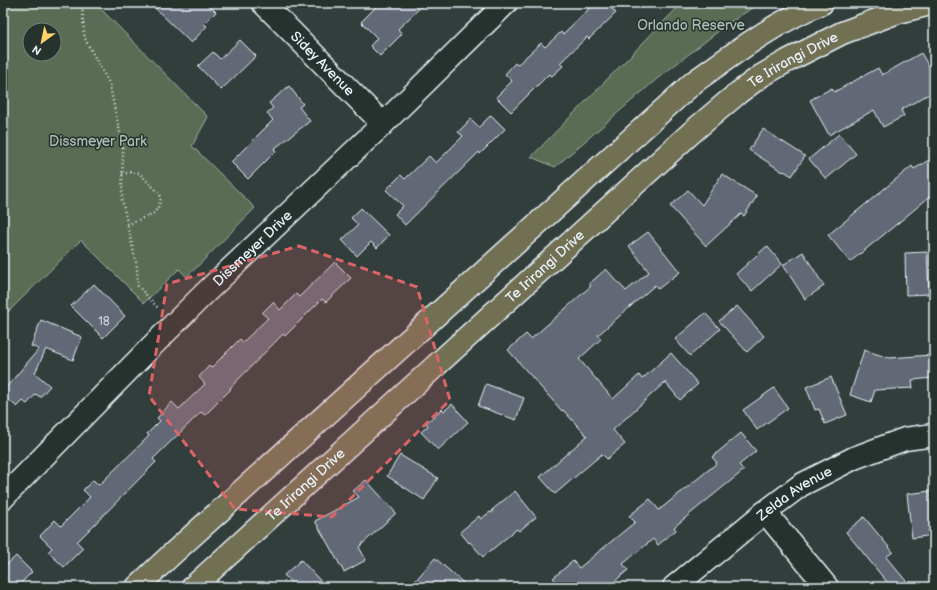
<svg xmlns="http://www.w3.org/2000/svg" width="937" height="590" font-family="'Balsamiq Sans',sans-serif">
	<style>
		.green { fill: #586d52; stroke: #a0afa5; fill-rule: evenodd }
		.building { fill: #646876; stroke: #e8f1f8 }
		.lines { fill: none; stroke-linecap: round; stroke-linejoin: round }
		.minor-casing { stroke: #e8f1f8; stroke-width: 25 }
		.major-casing { stroke: #e8f1f8; stroke-width: 25 }
		.path { stroke: #e8f1f8; stroke-width: 2.5; stroke-dasharray: 1 3; stroke-linecap: butt }
		.minor { stroke: #26332d; stroke-width: 22 }
		.major { stroke: #716f52; stroke-width: 22 }
		.marked { fill: #db6466; fill-opacity: 0.2; stroke: #db6466; stroke-width: 3; stroke-dasharray: 8 5; stroke-linejoin: round }
		.labels { text-anchor: middle; stroke-width: 3; stroke-linejoin: round; paint-order: stroke }
		.number-label { font-size: 12px; fill: #c7cfd8 }
		.park-label { font-size: 14px; fill: #aebcb6; stroke: #26332d }
		.street-label { font-size: 14px; fill: #e8f1f8; stroke: #26332d }
	</style>
	<rect width="100%" height="100%" fill="#323e3c"/>
	<filter id="ink" filterUnits="userSpaceOnUse"><feTurbulence type="fractalNoise" baseFrequency=".025" numOctaves="2"/><feDisplacementMap in="SourceGraphic" scale="8" xChannelSelector="R" yChannelSelector="G"/><feConvolveMatrix kernelMatrix="1 2 1 2 8 2 1 2 1" color-interpolation-filters="sRGB"/></filter>
	<g filter="url(#ink)">
		<g class="green">
			<path d="M3,3H103L99,7L208,117L192,146L255,208L187,277L179,269L144,303L81,240L3,317ZM30,30H54V54H30Z"/>
			<path d="M682,3H760L729,23L658,78L555,167L531,157Z"/>
		</g>
		<g class="building">
			<path d="M150,3H207L216,12L204,24L207,26L191,43Z"/>
			<path d="M380,3H425L398,29L402,34L380,56L370,46L377,38L361,22Z"/>
			<path d="M595,3H606L616,13L589,39L587,37L560,63L563,66L552,76L549,74L511,112L496,97L512,81L505,74L515,63L517,65L541,43L545,47L561,32L563,34Z"/>
			<path d="M240,40L256,56L221,90L198,66L213,52L220,59Z"/>
			<path d="M921,53L934,75V91L901,110L904,116L883,127L874,110L829,135L810,100L832,88L834,92L878,68L882,75Z"/>
			<path d="M289,86L303,104L299,107L310,121L274,149L276,151L248,179L231,162L273,120L267,113L273,108L269,103Z"/>
			<path d="M491,115L505,129L480,154L479,152L405,225L395,214L403,206L386,190L401,175L405,179L429,156L436,163L463,136L458,132L471,119L479,127Z"/>
			<path d="M763,129L805,156L792,176L784,171L783,172L749,150Z"/>
			<path d="M839,134L856,154L826,179L809,159Z"/>
			<path d="M934,157V193L903,219L850,262L828,235L912,166L914,169Z"/>
			<path d="M722,174L757,196L744,216L741,214L706,246L670,206L688,190L702,205Z"/>
			<path d="M361,208L389,235L377,248L371,242L357,256L342,240L358,225L351,218Z"/>
			<path d="M648,232L680,272L658,289L655,285L598,335L601,339L579,359L613,399L639,375L642,379L671,353L698,384L680,400L665,382L613,430L625,444L607,459L602,454L555,494L540,477L587,436L563,410L562,411L508,350L526,334L531,339L591,286L589,284L606,269L626,291L649,272L629,246Z"/>
			<path d="M767,246L782,264L752,291L736,274Z"/>
			<path d="M803,252L824,286L805,299L783,265Z"/>
			<path d="M927,252L929,294L906,295L905,253Z"/>
			<path d="M335,262L351,278L326,302L322,299L285,336L283,334L230,388L231,389L205,415L201,412L153,459L156,462L77,542L83,548L64,567L48,552L52,548L40,536L55,520L61,526L90,497L83,490L93,480L99,485L149,436L147,434L160,421L157,418L172,402L179,409L205,384L199,377L209,366L211,368L240,339L243,342L268,318L262,313L273,302L280,310L296,294L299,297Z"/>
			<path d="M94,284L125,316L103,338L71,306Z"/>
			<path d="M737,306L764,336L747,352L719,321Z"/>
			<path d="M705,313L720,329L690,356L675,339Z"/>
			<path d="M41,320L82,337L73,360L46,349L35,373L50,386L40,397L36,394L27,404L23,401L17,407L3,395V391L39,349L31,346Z"/>
			<path d="M864,350L889,358L932,355L933,378L912,380L913,388L875,390L871,402L850,395Z"/>
			<path d="M831,377L847,415L825,424L819,409L815,410L806,387Z"/>
			<path d="M486,384L524,398L516,420L478,406Z"/>
			<path d="M774,388L788,408L757,430L743,410Z"/>
			<path d="M452,404L468,422L438,450L421,432L428,426L426,423L442,409L444,411Z"/>
			<path d="M741,433L756,451L739,465L744,470L674,527L676,530L658,545L653,539L623,564L628,570L608,587H561L553,578L573,561L579,568L635,522L629,516L650,499L659,510L717,463L712,457Z"/>
			<path d="M400,455L438,478L424,500L387,476Z"/>
			<path d="M366,480L396,513L359,547L366,560L344,572L315,521L359,497L353,491Z"/>
			<path d="M515,491L536,517L519,531L517,529L483,557L470,542L469,543L460,532L479,516L481,519L490,512L492,513L493,511L492,510Z"/>
			<path d="M930,491L934,525V535L912,538L907,494Z"/>
			<path d="M864,517L893,552L886,557L911,587H891L846,532Z"/>
			<path d="M16,556L32,572L17,587H3V568Z"/>
			<path d="M435,558L468,587H410Z"/>
			<path d="M301,560L326,587H295L284,575Z"/>
		</g>
		<g class="lines">
			<defs>
				<g id="minor">
					<path id="s1" d="M263,3L383,124"/>
					<path id="s2" d="M3,498L147,351L204,294L383,124L506,3"/>
					<path d="M765,512L827,587"/>
					<path id="s3" d="M674,587L765,512L801,485L854,458L905,439L934,435"/>
				</g>
				<g id="major">
					<path d="M137,587L171,555L694,82C735,53 775,22 822,3"/>
					<path id="s4" d="M193,587L692,132L738,93L761,76L787,61L842,33L898,12L934,3"/>
				</g>
			</defs>
			<use href="#minor" class="minor-casing"/>
			<use href="#major" class="major-casing"/>
			<g class="path">
				<path d="M82,3L84,34L86,41L109,83L123,146L122,200L137,267L138,286L159,309"/>
				<path d="M122,174L131,172L139,173L159,193L161,197L159,206L154,213L127,225"/>
			</g>
			<use href="#minor" class="minor"/>
			<use href="#major" class="major"/>
		</g>
	</g>
	<path class="marked" d="M299,246L417,287L450,400L332,517L235,509L149,396L167,284Z"/>
	<g class="labels">
		<g class="number-label">
			<text x="104" y="325">18</text>
		</g>
		<g class="park-label">
			<text x="691" y="30">Orlando Reserve</text>
			<text x="98" y="146">Dissmeyer Park</text>
		</g>
		<g class="street-label">
			<text dy="5" stroke="none"><textPath href="#s4" startOffset="800">Te Irirangi Drive</textPath></text>
			<text dy="5" stroke="none"><textPath href="#s1" startOffset="85">Sidey Avenue</textPath></text>
			<text dy="5" stroke="none"><textPath href="#s2" startOffset="353">Dissmeyer Drive</textPath></text>
			<text dy="5" stroke="none"><textPath href="#s4" startOffset="476">Te Irirangi Drive</textPath></text>
			<text dy="5" stroke="none"><textPath href="#s4" startOffset="152">Te Irirangi Drive</textPath></text>
			<text dy="5" stroke="none"><textPath href="#s3" startOffset="153">Zelda Avenue</textPath></text>
		</g>
	</g>
	<rect width="937" height="590" fill="none" stroke="#26332d" stroke-width="16"/>
	<rect x="8" y="8" width="921" height="574" fill="none" stroke="#e8f1f8" stroke-width="1.5" filter="url(#ink)"/>
	<g transform="translate(42 42) rotate(213)"><circle r="19" fill="#26332d" stroke="#747f7e"/>
	<path d="M0-3L7 15L0 10L-7 15Z" fill="#ffd166"/>
	<text y="-6" font-size="11" font-weight="bold" text-anchor="middle" fill="#e8f1f8">N</text>
	</g>
</svg>
